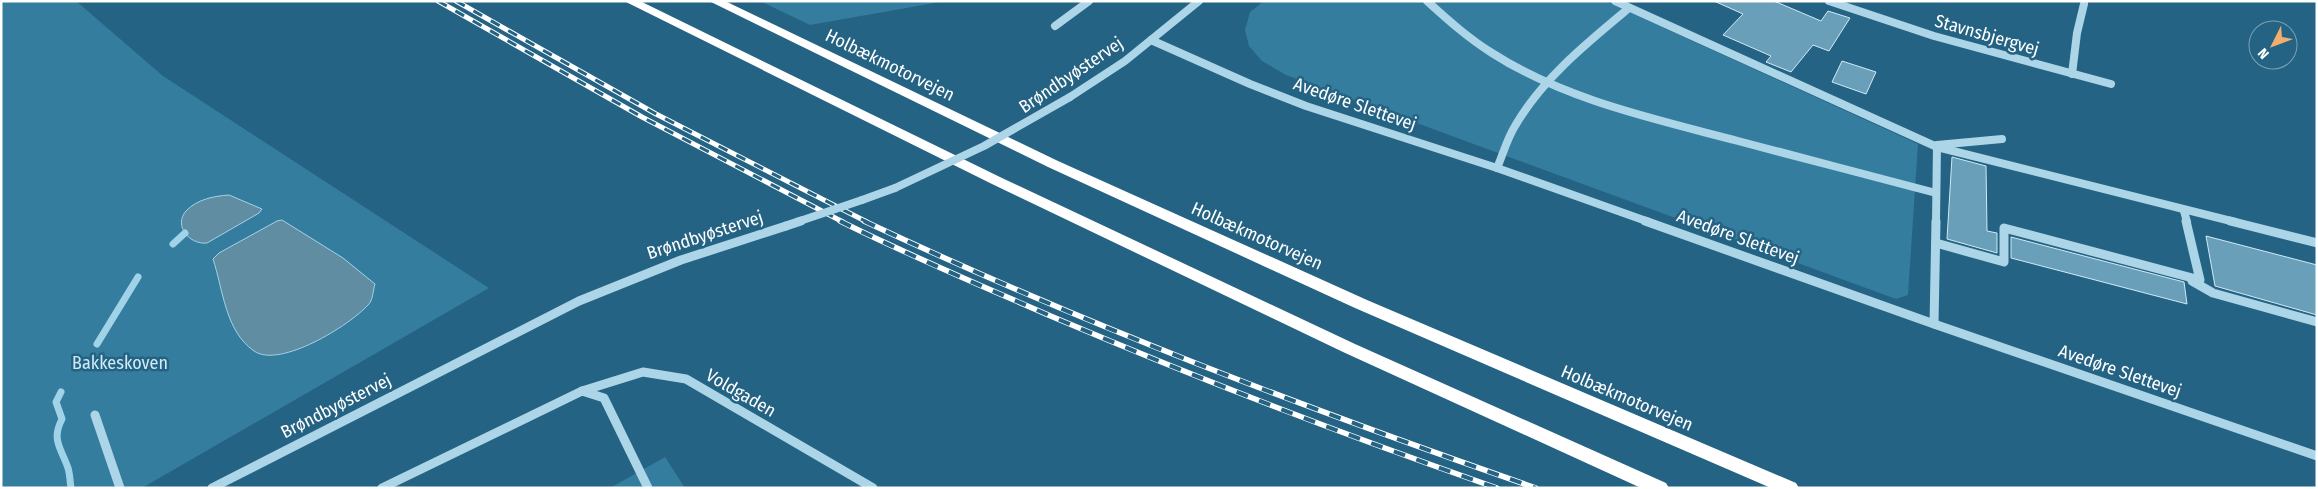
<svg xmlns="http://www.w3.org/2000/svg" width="2318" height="489" font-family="'Fira Sans Condensed',sans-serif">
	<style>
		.green { fill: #347d9e; fill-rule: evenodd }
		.water { fill: #618da2; stroke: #a0d3e8 }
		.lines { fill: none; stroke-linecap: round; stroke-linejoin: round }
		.stream { stroke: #a0d3e8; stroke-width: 7 }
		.building { fill: #699fb9; stroke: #d0eaf6 }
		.minor-far1 { stroke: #acd5e8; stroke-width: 8 }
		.minor { stroke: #acd5e8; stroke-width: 9 }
		.highway { fill: #fff; fill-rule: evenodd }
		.rail-far1-casing { stroke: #fff; stroke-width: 5 }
		.rail-casing { stroke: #fff; stroke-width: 5.5 }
		.rail-far1 { stroke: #246383; stroke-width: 3; stroke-dasharray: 10; stroke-linecap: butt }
		.rail { stroke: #246383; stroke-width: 4; stroke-dasharray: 12; stroke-linecap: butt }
		.minor-bridge-far1 { stroke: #acd5e8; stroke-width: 8 }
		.minor-bridge { stroke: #acd5e8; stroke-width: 9 }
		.labels { text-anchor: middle; stroke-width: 5; stroke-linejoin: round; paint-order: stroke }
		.street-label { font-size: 18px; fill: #fff; stroke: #246383 }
		.park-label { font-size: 18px; fill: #d0eaf6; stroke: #246383 }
	</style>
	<rect width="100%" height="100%" fill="#246383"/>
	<g class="green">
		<path d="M1,1H76L163,76L489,288L142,488H1ZM282,220L343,259L255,352C224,323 226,297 213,259Z"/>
		<path d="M760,1H946L810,25Z"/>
		<path d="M1264,1H1605L1918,144L1908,295L1896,299L1286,75L1262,61L1249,46L1245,30L1250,12Z"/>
		<path d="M665,457L685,488H610Z"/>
	</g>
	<g class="water">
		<path d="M229,195L262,209L259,213L207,243C190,245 173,226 186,211C197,199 215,196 229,195Z"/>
		<path d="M282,220L343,258L375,284C373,290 373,301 368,305C350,325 280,369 254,351C225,331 223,289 213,259L219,253L277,221Z"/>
	</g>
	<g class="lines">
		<g class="stream">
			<path d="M173,244L185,233"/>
			<path d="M97,344L138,277"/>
			<path d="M61,392L56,402L62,419C51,440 61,448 68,468C70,474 70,482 71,488"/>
		</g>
	</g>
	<g class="building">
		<path d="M1714,1H1774L1821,21L1828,11L1850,18L1829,51L1813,45L1791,72L1766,62L1771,56L1723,35L1743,14Z"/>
		<path d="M1842,61L1876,72L1866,94L1832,82Z"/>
		<path d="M1952,157L1986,166L1987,231L1997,233V253L1947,239Z"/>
		<path d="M2206,236L2317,265V315L2215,286Z"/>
		<path d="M2011,237L2184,282L2187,304L2011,258Z"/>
	</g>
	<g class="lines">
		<g class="minor-far1">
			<path d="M1427,1C1448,20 1468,38 1492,53C1565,100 1655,119 1738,141C1804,158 1870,176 1936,193"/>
			<path d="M1615,1L1937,147L2235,222"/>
			<path d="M1829,1L1934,36L2111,84"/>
			<path d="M1055,26L1089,1"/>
			<path d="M1151,40L1250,84L1306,106L1497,168L1649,222"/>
			<path d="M2072,74L2077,33L2084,4"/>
			<path d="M1070,97L1125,61L1199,1"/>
			<path d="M1497,168C1503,154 1507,139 1515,126C1542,79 1588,42 1629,8"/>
			<path d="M862,200L895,188"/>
			<path d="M2184,211L2187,222"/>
			<path d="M1936,222L1937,145L2002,139"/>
		</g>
		<g class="minor">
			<path d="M1645,221L1934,324L2317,456"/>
			<path d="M2230,221L2317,243"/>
			<path d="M1936,243L2004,262V228L2200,280L2186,221"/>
			<path d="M2192,281L2213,293L2317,322"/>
			<path d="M1934,324L1936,221"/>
			<path d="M582,391L643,372L686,379L873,488"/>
			<path d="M95,415L120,488"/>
			<path d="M212,488L579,301L681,260L786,226"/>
			<path d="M382,488L582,391L604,398L648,488"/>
		</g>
		<g class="highway">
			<path d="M624,1H640L1002,178L1355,344L1666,483L1669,488H1641L1343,352L992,184Z"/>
			<path d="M709,1H725L1058,161L1367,300L1796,483L1799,488H1771L1355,308L1048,167Z"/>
		</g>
		<defs>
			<g id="rail-far1">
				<path d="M438,1L642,117L843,222"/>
				<path d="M456,1L656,114L867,222"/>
			</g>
			<g id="rail">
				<path d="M840,221C910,256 982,286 1053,317C1199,379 1347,436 1497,488"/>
				<path d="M864,221C1083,324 1308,409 1536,488"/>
			</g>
		</defs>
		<use href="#rail-far1" class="rail-far1-casing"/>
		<use href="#rail" class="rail-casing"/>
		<use href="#rail-far1" class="rail-far1"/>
		<use href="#rail" class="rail"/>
		<g class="minor-bridge-far1">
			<path d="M895,188L984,146L1070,97"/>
			<path d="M797,222L862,200"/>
		</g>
		<path class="minor-bridge" d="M786,226L801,221"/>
	</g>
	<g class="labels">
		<g class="street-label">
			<text transform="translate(1987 35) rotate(16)" y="6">Stavnsbjergvej</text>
			<text transform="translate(890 65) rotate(26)" y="6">Holbækmotorvejen</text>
			<text transform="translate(1071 75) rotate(-34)" y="6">Brøndbyøstervej</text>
			<text transform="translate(1355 104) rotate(19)" y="6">Avedøre Slettevej</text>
			<text transform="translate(705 235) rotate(-18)" y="6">Brøndbyøstervej</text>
			<text transform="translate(1257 236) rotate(24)" y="6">Holbækmotorvejen</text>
			<text transform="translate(1738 237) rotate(20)" y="6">Avedøre Slettevej</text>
			<text transform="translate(2120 371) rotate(19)" y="6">Avedøre Slettevej</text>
			<text transform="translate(741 393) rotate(30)" y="6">Voldgaden</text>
			<text transform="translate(1627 398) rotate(23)" y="6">Holbækmotorvejen</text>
			<text transform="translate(336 406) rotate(-27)" y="6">Brøndbyøstervej</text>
		</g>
		<g class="park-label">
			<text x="120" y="369">Bakkeskoven</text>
		</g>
	</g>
	<rect width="2318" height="489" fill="none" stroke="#ffffff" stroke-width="5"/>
	<g transform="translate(2273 45) rotate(228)"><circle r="24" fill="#246383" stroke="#7ca1b5"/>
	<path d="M0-4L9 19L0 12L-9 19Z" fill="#f2ae6f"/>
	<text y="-8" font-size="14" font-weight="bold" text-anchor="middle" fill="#ffffff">N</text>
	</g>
</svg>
